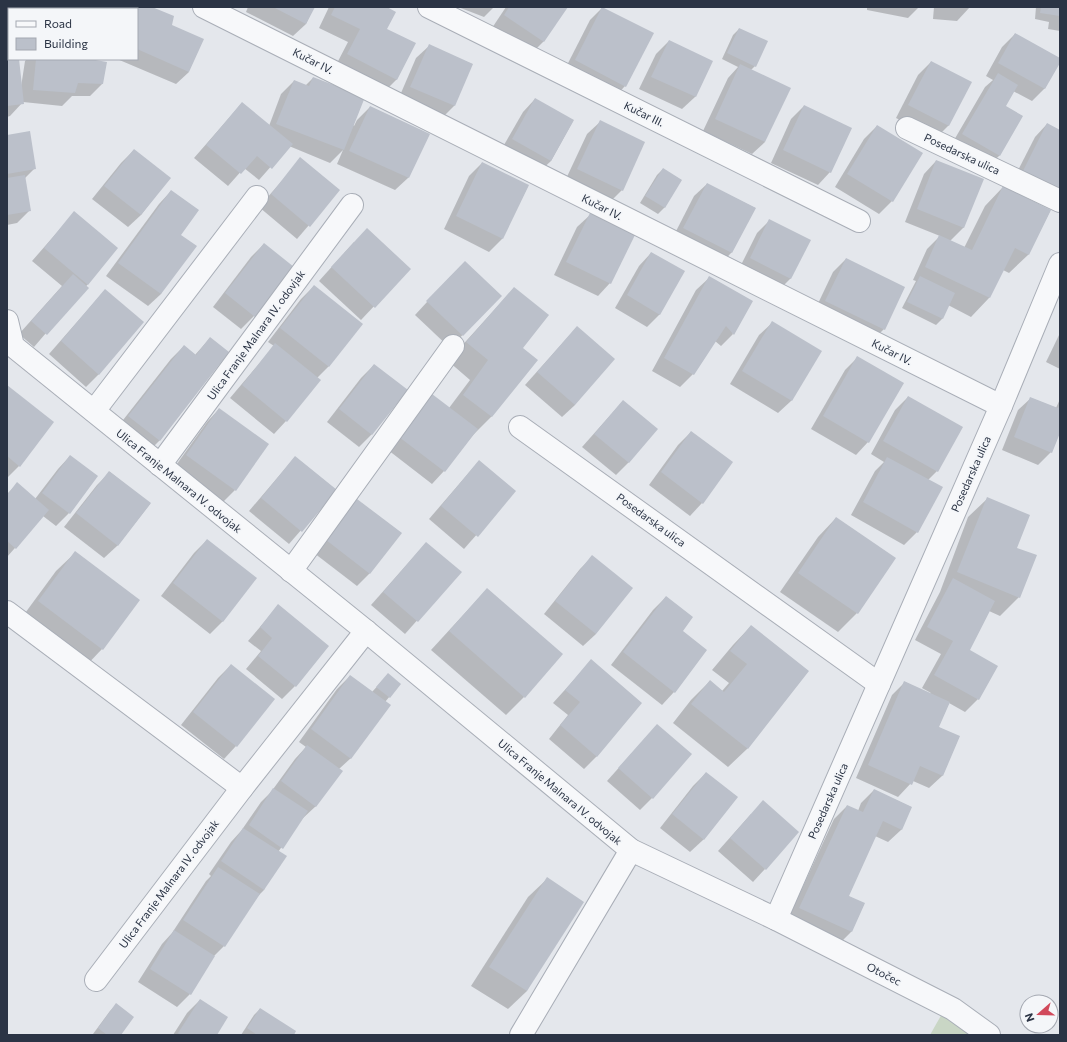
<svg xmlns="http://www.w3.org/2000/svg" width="1067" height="1042" font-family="Commissioner,sans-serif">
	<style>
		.green { fill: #c9d6c5 }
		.shadow { fill: #0003 }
		.building { fill: #bbc0ca }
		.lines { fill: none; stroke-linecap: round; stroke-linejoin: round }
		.minor-casing { stroke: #a9aeb7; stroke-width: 24 }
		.minor { stroke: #f7f8fa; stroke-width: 22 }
		.labels { text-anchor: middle; stroke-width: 3.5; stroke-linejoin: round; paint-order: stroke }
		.street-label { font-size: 11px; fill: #2b3445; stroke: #f4f6f9 }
	</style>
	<rect width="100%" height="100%" fill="#e4e7ec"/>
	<path class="green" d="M943,1012L976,1035H930Z"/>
	<g class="shadow">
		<path d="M35,7H103L102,9H42Z"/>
		<path d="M108,7H150L170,25L189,72L176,84L117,59H137V9H106Z"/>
		<path d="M248,7H314L306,24L293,36L246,12Z"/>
		<path d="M329,7H385L386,29L397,79L384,92L335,67L348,42L319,28Z"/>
		<path d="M458,7H494L484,17Z"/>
		<path d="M506,7H566L543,42L531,54L492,28Z"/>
		<path d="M867,7H919L908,18L867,10Z"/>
		<path d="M934,7H970L957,21L933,19Z"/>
		<path d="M1036,7H1060V31L1048,29L1049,22L1035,19Z"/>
		<path d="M602,8L625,86L613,99L563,73L590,20Z"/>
		<path d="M739,29L755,66L751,70L765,142L752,154L703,131L728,78L738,67L722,59L733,35Z"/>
		<path d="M1015,34L1060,59V61L1045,88L1032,101L1013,91L1004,106L1022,116L999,156L986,168L950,147L985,87L993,80L986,76L1002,47Z"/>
		<path d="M7,41H9V59H18L21,87L25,61L27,59H83L103,83L90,96H72L62,106L23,102L10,116L7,117Z"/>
		<path d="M669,41L711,61L695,97L682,109L639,89L656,54Z"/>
		<path d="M429,46L472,64L454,106L441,119L398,100L416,58Z"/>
		<path d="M931,62L949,125L936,138L896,118L918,75Z"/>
		<path d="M313,78L353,125L354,126L357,120L370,107L428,134L408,178L395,190L337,164L343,150L330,163L289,146L259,180L244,168L228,186L194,158L242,103L269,126L281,94L294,81L305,86Z"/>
		<path d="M535,99L573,121L551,161L538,173L500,152L523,112Z"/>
		<path d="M804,106L830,172L818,185L771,163L791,119Z"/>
		<path d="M600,122L622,190L609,203L565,181L587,134Z"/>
		<path d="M1047,124L1060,131L1010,186L1035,137Z"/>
		<path d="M877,126L892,201L879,214L835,187L864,139Z"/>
		<path d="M7,136L34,169L24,179L30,210L17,223L7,225Z"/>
		<path d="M134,150L169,178L141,215L128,227L92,199L121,163Z"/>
		<path d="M301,159L339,190L297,239L259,207Z"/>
		<path d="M936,161L964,227L950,241L964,248L985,206L1003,187L1050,211L1028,255L1009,273L1003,270L989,298L971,317L948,305L942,319L936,325L902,308L916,281L913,280L927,249L940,236L905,222L924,174Z"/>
		<path d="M482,163L528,186L502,239L489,252L444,229L469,176Z"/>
		<path d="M663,169L681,180L664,208L658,214L640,203L657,175Z"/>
		<path d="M707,184L755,208L731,253L719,266L671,241L694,196Z"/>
		<path d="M171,191L179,235L161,294L148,306L106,276L159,204Z"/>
		<path d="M74,213L88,284L34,347L19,334L62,286L32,261Z"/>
		<path d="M590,215L610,283L598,296L554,275L577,227Z"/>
		<path d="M769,221L791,278L778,291L738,271L757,233Z"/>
		<path d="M354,242L409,269L361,320L319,281Z"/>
		<path d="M264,244L292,267L254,316L241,329L213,307L251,257Z"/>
		<path d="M651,253L660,314L647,327L615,308L639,266Z"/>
		<path d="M846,259L884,329L871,342L813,314L833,272Z"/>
		<path d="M452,275L500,296L450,348L415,315Z"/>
		<path d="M709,278L733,334L721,346L715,341L693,374L680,387L652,371L696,290Z"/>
		<path d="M314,286L361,324L328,367L317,378L286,421L274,434L230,398L274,346L268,342L301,299Z"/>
		<path d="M514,288L521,348L492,416L473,435L444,471L432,484L388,450L420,408H449L470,380L448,361Z"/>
		<path d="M105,290L99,374L86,387L49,354Z"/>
		<path d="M772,323L820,351L791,401L778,413L730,384L759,335Z"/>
		<path d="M577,327L575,405L562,417L525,385Z"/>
		<path d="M1060,333V369L1046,362Z"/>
		<path d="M210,338L160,440L147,453L116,429L171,359L184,346L195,355Z"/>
		<path d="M858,357L868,442L856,455L811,429L845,370Z"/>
		<path d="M374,365L406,390L371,435L359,447L327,422L361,378Z"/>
		<path d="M7,387L19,466L7,478Z"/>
		<path d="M908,397L937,471L928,480L917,532L904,545L851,515L875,471L884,462L871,454L895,410Z"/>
		<path d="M1031,398L1056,408L1060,399V431L1051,452L1038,465L1002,450L1018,410Z"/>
		<path d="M623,401L629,462L616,475L582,447Z"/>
		<path d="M219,409L235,490L222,503L174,468L207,422Z"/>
		<path d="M691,432L702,503L690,516L649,485L678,445Z"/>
		<path d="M70,456L97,476L69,513L56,526L43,516L7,557V494L17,484L35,499L58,469Z"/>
		<path d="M295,457L336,490L289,544L249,511Z"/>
		<path d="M479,461L515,491L464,549L429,519Z"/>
		<path d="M110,472L150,504L117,546L104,558L64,527L97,485Z"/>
		<path d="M987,499L1016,549L1019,597L1000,616L989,611L968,650L978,699L965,712L949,703L938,727L959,737L942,776L929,788L913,781L898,797L856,778L892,695L905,682L930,694L931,693L922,688L941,654L915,640L940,592L968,517Z"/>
		<path d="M357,500L401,533L369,574L357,586L314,553L345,513Z"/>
		<path d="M836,518L857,613L838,632L780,592L818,537Z"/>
		<path d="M207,540L223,621L210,634L161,596L194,553Z"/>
		<path d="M426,543L460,572L405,634L371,605Z"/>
		<path d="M75,553L102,649L84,668L20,620L56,571Z"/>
		<path d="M592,557L596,634L583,646L544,614L580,569Z"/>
		<path d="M487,589L524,697L506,715L431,650Z"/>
		<path d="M666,597L681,632L674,692L662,705L611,665L653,610Z"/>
		<path d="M278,606L295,686L282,699L246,669L261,651L248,641Z"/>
		<path d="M751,626L808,671L747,749L728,767L673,723L691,700L710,681L722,691L729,683L712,670L733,645Z"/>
		<path d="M591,661L597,756L584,769L549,739L568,715L553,703Z"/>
		<path d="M231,665L236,746L224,759L181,725L218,678Z"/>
		<path d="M350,676L372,692L382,681L400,684L385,702L351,758L339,769L316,806L302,819L278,852L264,890L258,896L224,946L212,958L190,994L177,1007L138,982L162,944L172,933L206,881L211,876L209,874L231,842L241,831L261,802L271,792L295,759L306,747L299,742L337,689Z"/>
		<path d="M657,725L652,798L640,810L607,781Z"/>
		<path d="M706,773L737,797L703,840L690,852L660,828L693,786Z"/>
		<path d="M874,790L911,807L901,830L888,842L875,836L848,896L864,904L851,932L838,945L787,921L834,819L847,806L858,811L861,803Z"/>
		<path d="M751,814L765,869L753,882L718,851Z"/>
		<path d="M547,879L527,991L508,1009L471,986L528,897Z"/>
		<path d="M200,1000L215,1035H173L187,1013Z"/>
		<path d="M116,1005L120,1035L93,1034L110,1011Z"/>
		<path d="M260,1009L292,1035H241L254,1015Z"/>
	</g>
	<g class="building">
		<path d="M54,7H104V9H53Z"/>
		<path d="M114,7H152L174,16L172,25L204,39L189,72L137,49V9H113Z"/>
		<path d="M273,7H315L306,24Z"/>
		<path d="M335,7H387L396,12L387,29L416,43L397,80L347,54L360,29L331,15Z"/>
		<path d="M509,7H568L544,42L504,15Z"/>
		<path d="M602,7L654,33L626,87L575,60Z"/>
		<path d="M1041,7H1060V16L1040,13Z"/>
		<path d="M739,28L768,41L756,67L727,53Z"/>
		<path d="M1015,33L1060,58V63L1045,89L998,63Z"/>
		<path d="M7,40H9V59H19L24,104L7,106Z"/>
		<path d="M669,40L713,61L696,97L651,77Z"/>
		<path d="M429,44L473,64L455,106L410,87Z"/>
		<path d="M36,59H90L107,62L103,84L78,83L75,93L33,90Z"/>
		<path d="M931,61L972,82L949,126L908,105Z"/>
		<path d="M740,64L791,88L765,142L715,119Z"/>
		<path d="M998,73L1018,85L1006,106L1023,116L1000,156L962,134Z"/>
		<path d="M313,77L365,97L344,150L276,124L294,80L309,86Z"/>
		<path d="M535,98L574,120L551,161L512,139Z"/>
		<path d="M242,102L293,144L272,169L257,156L241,174L206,145Z"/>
		<path d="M804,105L852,128L831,173L783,150Z"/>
		<path d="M370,106L430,134L409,178L349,151Z"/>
		<path d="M600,120L645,142L623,191L577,169Z"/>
		<path d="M1047,123L1060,130V192L1022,173Z"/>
		<path d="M877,125L923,153L893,202L847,174Z"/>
		<path d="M30,131L36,169L7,174V135Z"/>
		<path d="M134,149L171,178L141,215L104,186Z"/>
		<path d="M300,157L340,190L310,227L271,194Z"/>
		<path d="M936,160L984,179L964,228L917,209Z"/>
		<path d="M482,162L529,185L503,239L456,216Z"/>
		<path d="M663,168L682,180L665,208L645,196Z"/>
		<path d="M25,175L31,211L7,215V178Z"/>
		<path d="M707,183L756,208L732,253L683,228Z"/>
		<path d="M1003,186L1051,210L1029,255L1015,248L990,298L925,267L939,235L972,250Z"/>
		<path d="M171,190L199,210L181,235L197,246L161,294L118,263Z"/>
		<path d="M74,211L118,248L88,285L44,248Z"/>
		<path d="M590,213L635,235L611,284L566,262Z"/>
		<path d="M769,219L811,240L791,279L750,258Z"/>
		<path d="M367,228L411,269L375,308L331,267Z"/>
		<path d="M264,243L294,267L255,317L225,293Z"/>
		<path d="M651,252L685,271L660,315L627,295Z"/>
		<path d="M846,258L905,287L885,330L825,301Z"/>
		<path d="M465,261L502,296L463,336L426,301Z"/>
		<path d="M73,274L89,288L47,335L31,321Z"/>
		<path d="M709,276L753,301L734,335L726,326L694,375L664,358Z"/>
		<path d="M920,276L955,293L943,319L907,302Z"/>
		<path d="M314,285L363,324L329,367L280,328Z"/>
		<path d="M514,287L549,315L523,348L538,360L492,417L463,395L488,360L466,342Z"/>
		<path d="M105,289L144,322L99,375L61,341Z"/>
		<path d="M772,321L822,351L792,401L742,371Z"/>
		<path d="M577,326L615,359L575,405L537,372Z"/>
		<path d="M210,337L229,352L160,441L128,416L184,345L196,355Z"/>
		<path d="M275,343L321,380L287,422L242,385Z"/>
		<path d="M857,356L904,383L869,443L823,416Z"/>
		<path d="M374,364L408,390L372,435L339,409Z"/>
		<path d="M7,385L54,422L20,467L7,456Z"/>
		<path d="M432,394L478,429L445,472L399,437Z"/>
		<path d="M908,396L963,427L938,472L883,441Z"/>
		<path d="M1030,397L1058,408L1060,404V433L1052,453L1014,437Z"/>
		<path d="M623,400L658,429L629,463L594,434Z"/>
		<path d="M219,408L269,444L236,491L186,455Z"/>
		<path d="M691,431L733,462L703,504L661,472Z"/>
		<path d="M70,455L98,476L70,514L42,493Z"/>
		<path d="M295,456L337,490L302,532L261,498Z"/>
		<path d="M887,457L943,487L918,533L863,502Z"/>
		<path d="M479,460L516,491L478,537L441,506Z"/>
		<path d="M109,471L151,503L118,546L76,513Z"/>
		<path d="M17,482L49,510L16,549L7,541V495Z"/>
		<path d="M987,497L1030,515L1017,548L1037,555L1020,598L957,572Z"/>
		<path d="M357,499L402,533L370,574L326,540Z"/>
		<path d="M836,517L896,558L858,614L798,573Z"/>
		<path d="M207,539L257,578L223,622L173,583Z"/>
		<path d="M426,542L462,572L418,622L383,592Z"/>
		<path d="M75,551L140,600L103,650L38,601Z"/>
		<path d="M592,555L633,588L596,634L555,601Z"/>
		<path d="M953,578L995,601L970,650L998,666L979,700L934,675L953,641L927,627Z"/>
		<path d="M487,588L563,654L525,698L449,631Z"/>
		<path d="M666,596L693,617L683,631L707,650L675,693L623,652Z"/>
		<path d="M278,604L329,646L296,687L258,656L272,638L260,627Z"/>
		<path d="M751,625L809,671L748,749L691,704L710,680L724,692L747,664L730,651Z"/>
		<path d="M591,659L642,703L597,757L560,725L580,702L565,690Z"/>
		<path d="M231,664L275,699L237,747L193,712Z"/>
		<path d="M388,673L401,684L390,698L376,687Z"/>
		<path d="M350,675L391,705L351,759L311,729Z"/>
		<path d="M904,681L950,702L939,727L960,736L943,776L920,766L912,785L868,765Z"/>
		<path d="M657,724L692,754L653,799L618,768Z"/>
		<path d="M307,745L343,771L316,807L281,781Z"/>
		<path d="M706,772L738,797L704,840L672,814Z"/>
		<path d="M273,788L308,811L283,849L249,825Z"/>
		<path d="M874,789L912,807L902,830L883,821L849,896L865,903L852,932L799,908L847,805L863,812Z"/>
		<path d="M763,800L799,832L766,870L730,838Z"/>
		<path d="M243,828L287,856L264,890L221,861Z"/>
		<path d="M218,867L260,894L225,947L183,920Z"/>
		<path d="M547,877L584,902L527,991L489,967Z"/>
		<path d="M174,930L215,956L191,995L150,969Z"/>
		<path d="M200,999L228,1017L217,1035H180L178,1033Z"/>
		<path d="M116,1003L134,1017L121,1035H107L98,1028Z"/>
		<path d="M260,1008L296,1031L294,1035H257L247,1028Z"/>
	</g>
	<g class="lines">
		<defs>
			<g id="minor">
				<path d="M204,7L1001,406"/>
				<path d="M429,7L859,221"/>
				<path d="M907,128L1060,201"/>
				<path d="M7,321L13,346L366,631L631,850L776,919L953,1009L989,1035"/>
				<path d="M94,411L257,197"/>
				<path d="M520,427L879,684"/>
				<path d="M160,465L352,205"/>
				<path d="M291,571L453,346"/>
				<path d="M7,612L242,788"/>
				<path d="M776,919L1001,406L1060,264"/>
				<path d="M96,980L242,788L366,631"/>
				<path d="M521,1035L631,850"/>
			</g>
		</defs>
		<use href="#minor" class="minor-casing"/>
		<use href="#minor" class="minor"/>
	</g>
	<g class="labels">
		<g class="street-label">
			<text transform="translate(313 61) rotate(27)" y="4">Kučar IV.</text>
			<text transform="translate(644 114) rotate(26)" y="4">Kučar III.</text>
			<text transform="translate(962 154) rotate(25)" y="4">Posedarska ulica</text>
			<text transform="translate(602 207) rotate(27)" y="4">Kučar IV.</text>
			<text transform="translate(256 335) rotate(-54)" y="4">Ulica Franje Malnara IV. odovjak</text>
			<text transform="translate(892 352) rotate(27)" y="4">Kučar IV.</text>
			<text transform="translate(971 474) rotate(-66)" y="4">Posedarska ulica</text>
			<text transform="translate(179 481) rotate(39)" y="4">Ulica Franje Malnara IV. odvojak</text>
			<text transform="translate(651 520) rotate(36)" y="4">Posedarska ulica</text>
			<text transform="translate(560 792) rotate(40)" y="4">Ulica Franje Malnara IV. odvojak</text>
			<text transform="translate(828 801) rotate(-66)" y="4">Posedarska ulica</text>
			<text transform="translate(169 884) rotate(-53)" y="4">Ulica Franje Malnara IV. odvojak</text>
			<text transform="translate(884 974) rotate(27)" y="4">Otočec</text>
		</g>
	</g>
	<rect width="1067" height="1042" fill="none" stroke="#2b3445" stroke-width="16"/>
	<rect x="8" y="8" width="130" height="52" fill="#f4f6f9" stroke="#a4a8b1"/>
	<rect x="16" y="21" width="20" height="6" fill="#f7f8fa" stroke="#a4a8b1"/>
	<text x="44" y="28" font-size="12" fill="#2b3445">Road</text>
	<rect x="16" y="38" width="20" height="12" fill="#bbc0ca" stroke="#a4a8b1"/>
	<text x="44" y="48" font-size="12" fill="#2b3445">Building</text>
	<g transform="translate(1039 1014) rotate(250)"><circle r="19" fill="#f4f6f9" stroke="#a4a8b1"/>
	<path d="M0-3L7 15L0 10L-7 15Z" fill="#d1495b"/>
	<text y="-6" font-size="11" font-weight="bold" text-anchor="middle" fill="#2b3445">N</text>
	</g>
</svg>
